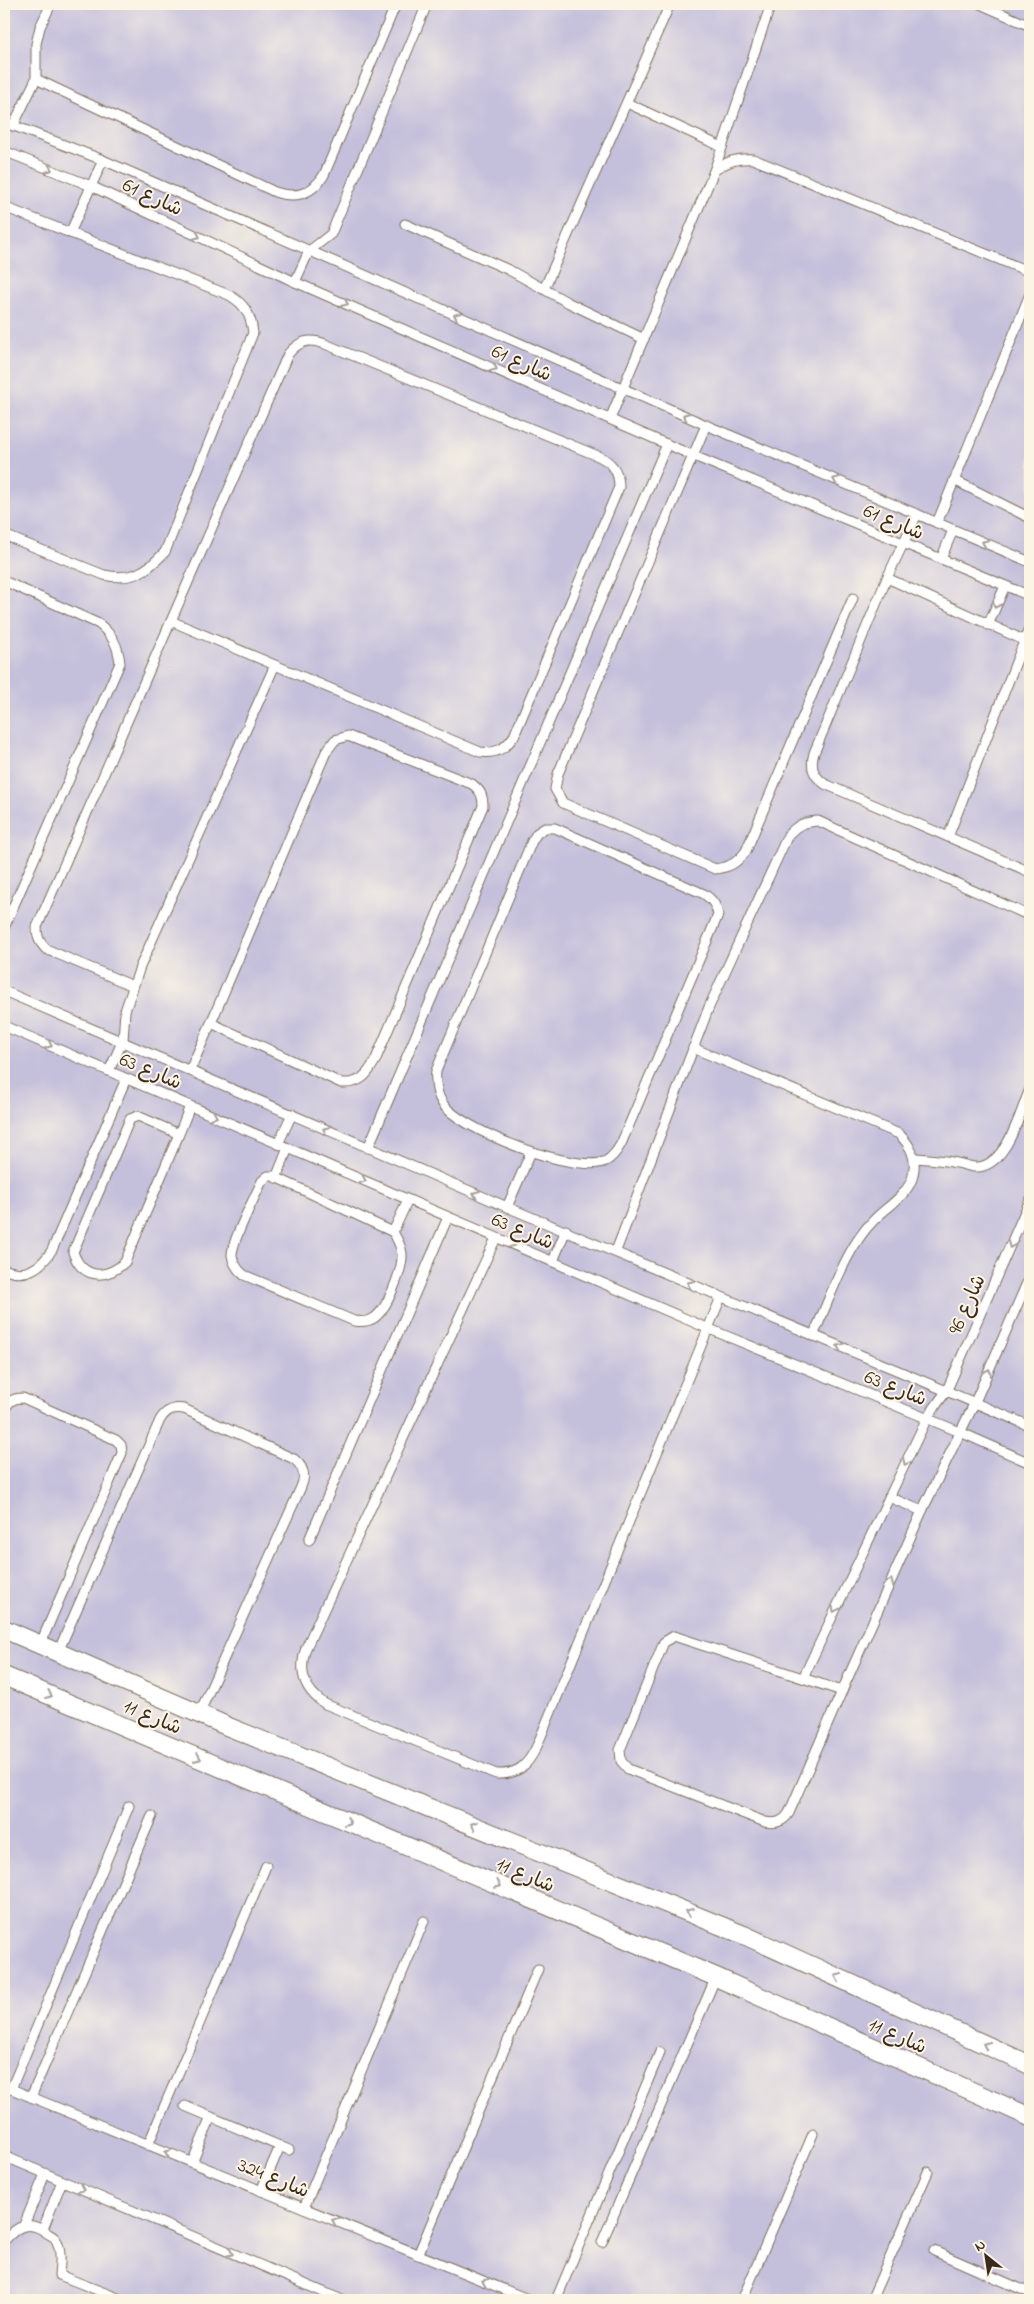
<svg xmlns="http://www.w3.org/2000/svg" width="1034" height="2304" font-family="'Indie Flower','Playpen Sans Arabic',sans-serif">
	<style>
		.industrial { fill: #c4c0db }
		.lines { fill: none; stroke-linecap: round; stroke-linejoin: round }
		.service-casing { stroke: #7b6d5b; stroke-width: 11 }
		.minor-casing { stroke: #7b6d5b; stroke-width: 20 }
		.service { stroke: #fff; stroke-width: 9 }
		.minor { stroke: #fff; stroke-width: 18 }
		.oneway { stroke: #a79f9a }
		.labels { text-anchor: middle; stroke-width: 4; stroke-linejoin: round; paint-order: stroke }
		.street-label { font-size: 20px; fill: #3b2a1e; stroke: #fcf5e5 }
	</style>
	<rect width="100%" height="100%" fill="#fcf5e5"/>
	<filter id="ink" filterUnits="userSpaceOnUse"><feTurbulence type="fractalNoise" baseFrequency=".02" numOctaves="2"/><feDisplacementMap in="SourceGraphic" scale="10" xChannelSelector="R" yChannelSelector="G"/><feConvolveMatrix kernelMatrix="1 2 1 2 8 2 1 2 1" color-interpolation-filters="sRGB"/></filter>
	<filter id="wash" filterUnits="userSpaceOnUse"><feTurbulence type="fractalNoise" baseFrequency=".0096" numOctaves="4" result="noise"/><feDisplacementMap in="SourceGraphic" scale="20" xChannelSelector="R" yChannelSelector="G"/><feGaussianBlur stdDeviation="1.12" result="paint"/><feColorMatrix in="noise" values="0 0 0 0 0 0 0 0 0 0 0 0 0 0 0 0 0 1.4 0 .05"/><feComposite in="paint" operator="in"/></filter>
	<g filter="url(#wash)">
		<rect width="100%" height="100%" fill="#f1e9cc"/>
		<rect class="industrial" x="4" y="4" width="1026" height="2296"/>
	</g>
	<g filter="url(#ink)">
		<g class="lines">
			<defs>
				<g id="service">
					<path d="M980,4L1030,26"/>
					<path d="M36,79L275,192C296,199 312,194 324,175L396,4"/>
					<path d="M627,103L722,147"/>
					<path d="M4,122L103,160L706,425L1030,562"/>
					<path d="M13,126L36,79V44L40,27L51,4"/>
					<path d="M4,151L91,186L295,282L694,456L1030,596"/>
					<path d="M714,171C727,161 737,158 753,159L1030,272"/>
					<path d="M4,207L229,295C245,304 251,315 253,333L165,552C146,572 132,581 104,575L4,535"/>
					<path d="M405,224L509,270L569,303L644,339"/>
					<path d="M70,233L103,160"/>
					<path d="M295,282L309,251L331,234L427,4"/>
					<path d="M544,289L670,4"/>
					<path d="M610,419L714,171L771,4"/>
					<path d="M706,425L558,774L555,789L563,803L715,869C730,867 737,863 746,851L853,598"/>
					<path d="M954,480L1030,518"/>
					<path d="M917,514L887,578L814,753C810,767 813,776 825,784L1030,872"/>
					<path d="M937,523L1030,294"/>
					<path d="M941,559L953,530"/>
					<path d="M887,578L1030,643"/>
					<path d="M4,581L99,624C113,636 118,645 120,663L4,928"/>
					<path d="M988,625L1005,586"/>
					<path d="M545,828H555L704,894C713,900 716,905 718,915L621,1144C617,1151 613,1157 606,1161C576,1175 461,1130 443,1104C436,1094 435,1083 436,1071L532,841L537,833Z"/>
					<path d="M948,837L1030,626"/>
					<path d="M133,986L46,949C39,942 37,937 37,927L171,621L480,752C496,754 505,749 514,736L619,487C619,471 612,462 598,456L325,344C309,338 299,341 288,354L171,621"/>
					<path d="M4,991L507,1207L1030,1426"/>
					<path d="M4,1026L707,1328L960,1432L1030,1463"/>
					<path d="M693,1048L899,1134C911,1146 917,1158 913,1175C909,1195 886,1207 873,1221C845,1249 830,1299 813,1336"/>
					<path d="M190,1070L211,1023L341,1083C359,1084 366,1077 375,1061L483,806C483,795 480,790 472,784L348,736L335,740L326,752L211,1023"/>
					<path d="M109,1071L123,1040L125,1011L140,967L275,665"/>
					<path d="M179,1134L125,1262C106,1280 82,1279 73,1252L130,1119L138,1116L179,1134L190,1106"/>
					<path d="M278,1144L292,1114"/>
					<path d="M368,1148L667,444"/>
					<path d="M914,1158C928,1159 943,1160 957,1163C964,1164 971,1168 979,1167C1008,1163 1020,1112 1030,1089"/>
					<path d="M268,1176H273L393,1232C397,1239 401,1245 402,1254C403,1269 387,1310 374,1318C368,1322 361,1322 354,1321L244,1275C238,1270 233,1264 232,1255C232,1240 255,1197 262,1181Z"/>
					<path d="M276,1178L288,1148"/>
					<path d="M507,1207L531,1152"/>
					<path d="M393,1232L408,1200"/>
					<path d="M496,1238L306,1648C298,1672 304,1690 325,1704L496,1774C518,1775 528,1765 537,1746L721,1297"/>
					<path d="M616,1251L709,1007L788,835C797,825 804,822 818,821L1030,916"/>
					<path d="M553,1261L566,1230"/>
					<path d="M4,1269C24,1279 41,1268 52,1250L126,1079"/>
					<path d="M4,1412C8,1402 12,1398 23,1398L116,1440L121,1445L122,1453L40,1645"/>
					<path d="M889,1497L922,1511"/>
					<path d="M309,1540L448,1217"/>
					<path d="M674,1636L842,1691L789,1813C783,1822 776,1824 765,1822L628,1769L621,1761L620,1750L664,1642Z"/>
					<path d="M58,1652L160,1420C166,1410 173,1407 184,1409L294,1459C304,1467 306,1476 301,1487L199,1714"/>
					<path d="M803,1678L927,1418L947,1390L1030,1200"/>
					<path d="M842,1691L922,1511L975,1402L1030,1276"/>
					<path d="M4,2086L530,2300"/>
					<path d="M11,2089L129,1806"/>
					<path d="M31,2097L152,1816"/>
					<path d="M185,2106L289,2150"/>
					<path d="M148,2145L266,1866"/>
					<path d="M4,2156L342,2300"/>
					<path d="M192,2163L211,2117"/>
					<path d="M261,2191L280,2146"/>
					<path d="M304,2208L424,1921"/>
					<path d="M24,2225L45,2174"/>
					<path d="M43,2229L62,2181"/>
					<path d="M4,2241C17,2226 29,2219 47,2233C50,2235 55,2237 56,2240C62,2250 60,2264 59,2275L123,2300"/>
					<path d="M602,2242L716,1977"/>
					<path d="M934,2251L1030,2293"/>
					<path d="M418,2255L538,1969"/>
					<path d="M556,2300L660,2052"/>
					<path d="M742,2300L813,2134"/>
					<path d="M871,2300L928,2172"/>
				</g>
				<g id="minor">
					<path d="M4,1629L229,1727L744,1935L1030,2065"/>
					<path d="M4,1676L716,1977L1030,2117"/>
				</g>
			</defs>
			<use href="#service" class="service-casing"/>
			<use href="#minor" class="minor-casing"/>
			<use href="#service" class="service"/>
			<use href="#minor" class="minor"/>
		</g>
		<defs><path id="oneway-chevron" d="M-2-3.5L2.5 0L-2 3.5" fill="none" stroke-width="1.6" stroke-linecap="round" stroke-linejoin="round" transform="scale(1.25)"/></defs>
		<g class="oneway">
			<use href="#oneway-chevron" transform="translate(49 169) rotate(22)"/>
			<use href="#oneway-chevron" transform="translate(197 236) rotate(25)"/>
			<use href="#oneway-chevron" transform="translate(345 303) rotate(24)"/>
			<use href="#oneway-chevron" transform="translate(457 316) rotate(-156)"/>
			<use href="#oneway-chevron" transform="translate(494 368) rotate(24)"/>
			<use href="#oneway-chevron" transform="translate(686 416) rotate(-156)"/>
			<use href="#oneway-chevron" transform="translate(836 480) rotate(-157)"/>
			<use href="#oneway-chevron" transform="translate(985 543) rotate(-157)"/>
			<use href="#oneway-chevron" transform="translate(996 605) rotate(114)"/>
			<use href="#oneway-chevron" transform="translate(49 1045) rotate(23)"/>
			<use href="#oneway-chevron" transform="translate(214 1116) rotate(23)"/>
			<use href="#oneway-chevron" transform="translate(326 1130) rotate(-156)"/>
			<use href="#oneway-chevron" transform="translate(363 1180) rotate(23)"/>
			<use href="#oneway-chevron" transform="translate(476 1194) rotate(-157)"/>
			<use href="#oneway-chevron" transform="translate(513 1244) rotate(22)"/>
			<use href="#oneway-chevron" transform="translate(1011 1245) rotate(113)"/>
			<use href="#oneway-chevron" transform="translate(690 1284) rotate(-156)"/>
			<use href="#oneway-chevron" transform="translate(840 1347) rotate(-158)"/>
			<use href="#oneway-chevron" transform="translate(988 1372) rotate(-66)"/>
			<use href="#oneway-chevron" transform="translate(906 1462) rotate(116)"/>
			<use href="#oneway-chevron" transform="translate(890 1582) rotate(-66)"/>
			<use href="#oneway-chevron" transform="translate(835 1609) rotate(115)"/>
			<use href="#oneway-chevron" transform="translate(49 1695) rotate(23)"/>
			<use href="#oneway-chevron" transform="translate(198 1758) rotate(23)"/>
			<use href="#oneway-chevron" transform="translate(348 1822) rotate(23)"/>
			<use href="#oneway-chevron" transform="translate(474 1825) rotate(-158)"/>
			<use href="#oneway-chevron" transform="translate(498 1885) rotate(23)"/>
			<use href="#oneway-chevron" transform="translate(689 1912) rotate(-158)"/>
			<use href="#oneway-chevron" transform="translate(838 1977) rotate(-156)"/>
			<use href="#oneway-chevron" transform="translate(986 2045) rotate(-155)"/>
			<use href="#oneway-chevron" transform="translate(168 2153) rotate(-158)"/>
			<use href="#oneway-chevron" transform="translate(81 2189) rotate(23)"/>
			<use href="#oneway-chevron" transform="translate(335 2221) rotate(-158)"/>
			<use href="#oneway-chevron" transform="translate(230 2253) rotate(23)"/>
			<use href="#oneway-chevron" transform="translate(485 2282) rotate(-158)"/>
		</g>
	</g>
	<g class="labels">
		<g class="street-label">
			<text transform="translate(153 196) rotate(25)" y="7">شارع 61</text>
			<text transform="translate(522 362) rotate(24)" y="7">شارع 61</text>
			<text transform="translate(894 521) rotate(23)" y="7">شارع 61</text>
			<text transform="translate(151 1070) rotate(23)" y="7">شارع 63</text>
			<text transform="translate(523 1230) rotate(23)" y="7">شارع 63</text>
			<text transform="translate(966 1304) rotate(-66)" y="7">شارع 96</text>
			<text transform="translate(896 1387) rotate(22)" y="7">شارع 63</text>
			<text transform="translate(153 1716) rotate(23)" y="7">شارع 11</text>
			<text transform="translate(526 1874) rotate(23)" y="7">شارع 11</text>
			<text transform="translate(898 2035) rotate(24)" y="7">شارع 11</text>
			<text transform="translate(274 2177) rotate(22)" y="7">شارع 324</text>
		</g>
	</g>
	<rect width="1034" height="2304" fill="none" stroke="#fcf5e5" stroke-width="20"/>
	<g transform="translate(986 2256) rotate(330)" stroke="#fcf5e5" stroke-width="4" paint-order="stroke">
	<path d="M0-4L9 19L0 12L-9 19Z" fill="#3b2a1e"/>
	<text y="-8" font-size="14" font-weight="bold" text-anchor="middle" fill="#3b2a1e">N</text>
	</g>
</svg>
